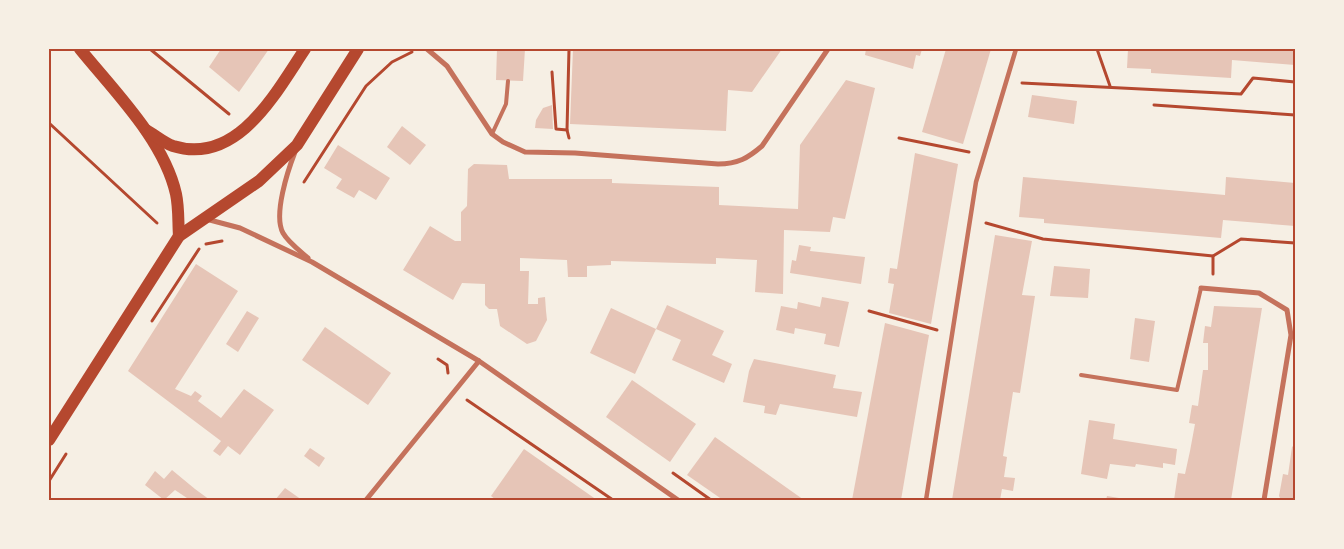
<svg xmlns="http://www.w3.org/2000/svg" width="1344" height="549" font-family="Overpass,sans-serif">
	<style>
		.building { fill: #e6c5b7 }
		.lines { fill: none; stroke-linecap: round; stroke-linejoin: round }
		.path { stroke: #b5482f; stroke-width: 3 }
		.service { stroke: #c5725c; stroke-width: 4 }
		.pedestrian { stroke: #c5725c; stroke-width: 4.5 }
		.minor { stroke: #c5725c; stroke-width: 5 }
		.primary { stroke: #b5482f; stroke-width: 12 }
		.neatline { fill: none; stroke: #b5482f; stroke-width: 2 }
	</style>
	<rect width="100%" height="100%" fill="#f6efe4"/>
	<g class="building">
		<path d="M221,49H269L239,92L209,67Z"/>
		<path d="M497,49H525L523,81L496,80Z"/>
		<path d="M573,49H782L752,92L728,90L726,131L570,124Z"/>
		<path d="M866,49H922L920,56L916,55L913,69L865,55Z"/>
		<path d="M946,49H991L963,144L922,132Z"/>
		<path d="M1128,49H1295V65L1232,60L1231,78L1151,73V69L1127,68Z"/>
		<path d="M846,80L875,88L845,219L833,217L830,232L784,230L783,294L755,292L757,260L716,258V264L611,261V265L587,266V277H568L567,260L520,258V271H529L528,304H538V298L545,297L546,311L547,320L536,341L527,344L500,326L497,309H489L485,305V284L462,283L453,300L403,270L430,226L455,241H461V212L467,206L468,169L474,164L507,165L509,179H612V183L719,187V205L798,209L800,145Z"/>
		<path d="M1032,95L1077,101L1074,124L1028,117Z"/>
		<path d="M552,105L553,129L535,128L536,120L543,108Z"/>
		<path d="M402,126L426,145L410,165L387,147Z"/>
		<path d="M338,145L390,178L376,200L359,190L354,198L336,188L342,179L324,168Z"/>
		<path d="M915,153L958,164L931,324L889,313L894,284L888,283L890,268L897,269Z"/>
		<path d="M1023,177L1225,195L1226,177L1295,183V226L1223,220L1221,238L1044,223V219L1019,217Z"/>
		<path d="M995,235L1032,241L1022,295L1035,296L1020,393L1013,392L1003,456L1007,457L1004,477L1015,478L1013,491L1002,489L1000,500H952Z"/>
		<path d="M799,245L811,247L810,251L865,257L861,284L790,273L792,260L796,261Z"/>
		<path d="M196,264L238,291L175,389L191,396L195,391L202,396L198,401L221,418L244,389L274,410L240,455L228,446L220,456L213,451L221,441L128,371Z"/>
		<path d="M1054,266L1090,269L1088,298L1050,296Z"/>
		<path d="M822,297L849,302L839,347L824,344L826,334L795,328L794,334L776,330L781,306L797,309L798,302L820,307Z"/>
		<path d="M667,305L724,331L712,355L732,364L724,383L672,360L681,340L656,329Z"/>
		<path d="M1214,306L1262,308L1231,500H1174L1178,473L1185,474L1190,451L1195,424L1189,423L1192,405L1198,406L1203,370H1208V343H1203L1205,326L1211,327Z"/>
		<path d="M611,308L656,329L635,374L590,353Z"/>
		<path d="M247,311L259,318L238,352L226,344Z"/>
		<path d="M1135,318L1155,321L1149,362L1130,359Z"/>
		<path d="M885,323L929,335L901,500H852Z"/>
		<path d="M325,327L391,373L368,405L302,360Z"/>
		<path d="M754,359L836,375L833,388L862,392L857,417L780,404L776,415L764,413L765,406L743,402L749,371Z"/>
		<path d="M632,380L696,424L670,462L606,417Z"/>
		<path d="M1089,420L1115,424L1113,439L1177,449L1175,465L1163,463V468L1136,464L1135,467L1110,464L1107,479L1081,474Z"/>
		<path d="M715,437L804,500H723L687,475Z"/>
		<path d="M1295,444V500H1281L1279,496L1283,474L1288,475L1292,447Z"/>
		<path d="M310,448L325,458L319,467L304,456Z"/>
		<path d="M524,449L597,500H496L491,496Z"/>
		<path d="M172,470L195,489L210,500H190L175,490L164,500L145,485L155,471L164,479Z"/>
		<path d="M285,488L302,500H275Z"/>
		<path d="M1107,496L1125,499V500H1106Z"/>
	</g>
	<g class="lines">
		<g class="path">
			<path d="M150,49L229,114"/>
			<path d="M569,49L567,130L569,138"/>
			<path d="M1097,49L1110,86"/>
			<path d="M552,72L556,129L567,130"/>
			<path d="M1022,83L1241,94L1253,78L1295,82"/>
			<path d="M1154,105L1295,115"/>
			<path d="M49,123L157,223"/>
			<path d="M899,138L969,152"/>
			<path d="M304,182L366,86L392,62L412,52"/>
			<path d="M986,223L1043,239L1213,256L1241,239L1295,243"/>
			<path d="M206,244L222,241"/>
			<path d="M1213,256V274"/>
			<path d="M869,311L937,330"/>
			<path d="M152,321L199,249"/>
			<path d="M438,359L447,365L448,373"/>
			<path d="M467,400L613,500"/>
			<path d="M673,473L711,500"/>
			<path d="M49,481L66,454"/>
		</g>
		<g class="service">
			<path d="M492,134L506,104L508,81"/>
			<path d="M1081,375L1177,390L1201,288"/>
		</g>
		<path class="pedestrian" d="M926,500L976,182L1016,49"/>
		<g class="minor">
			<path d="M427,49L447,66L492,134L503,142L525,152L575,153L718,164C738,164 748,158 762,146L828,49"/>
			<path d="M295,152C288,170 273,215 283,233C288,242 300,251 308,258"/>
			<path d="M206,219L240,228L312,262L479,361L678,500"/>
			<path d="M1201,288L1259,293L1287,310L1291,335L1264,500"/>
			<path d="M366,500L479,361"/>
		</g>
		<g class="primary">
			<path d="M80,49C114,91 164,140 176,194C179,208 178,223 179,236"/>
			<path d="M146,130C155,135 164,143 173,146C238,166 276,92 305,49"/>
			<path d="M49,440L179,236L259,181L297,145L358,49"/>
		</g>
	</g>
	<rect width="1344" height="549" fill="none" stroke="#f6efe4" stroke-width="100"/>
	<rect x="50" y="50" width="1244" height="449" class="neatline"/>
</svg>
